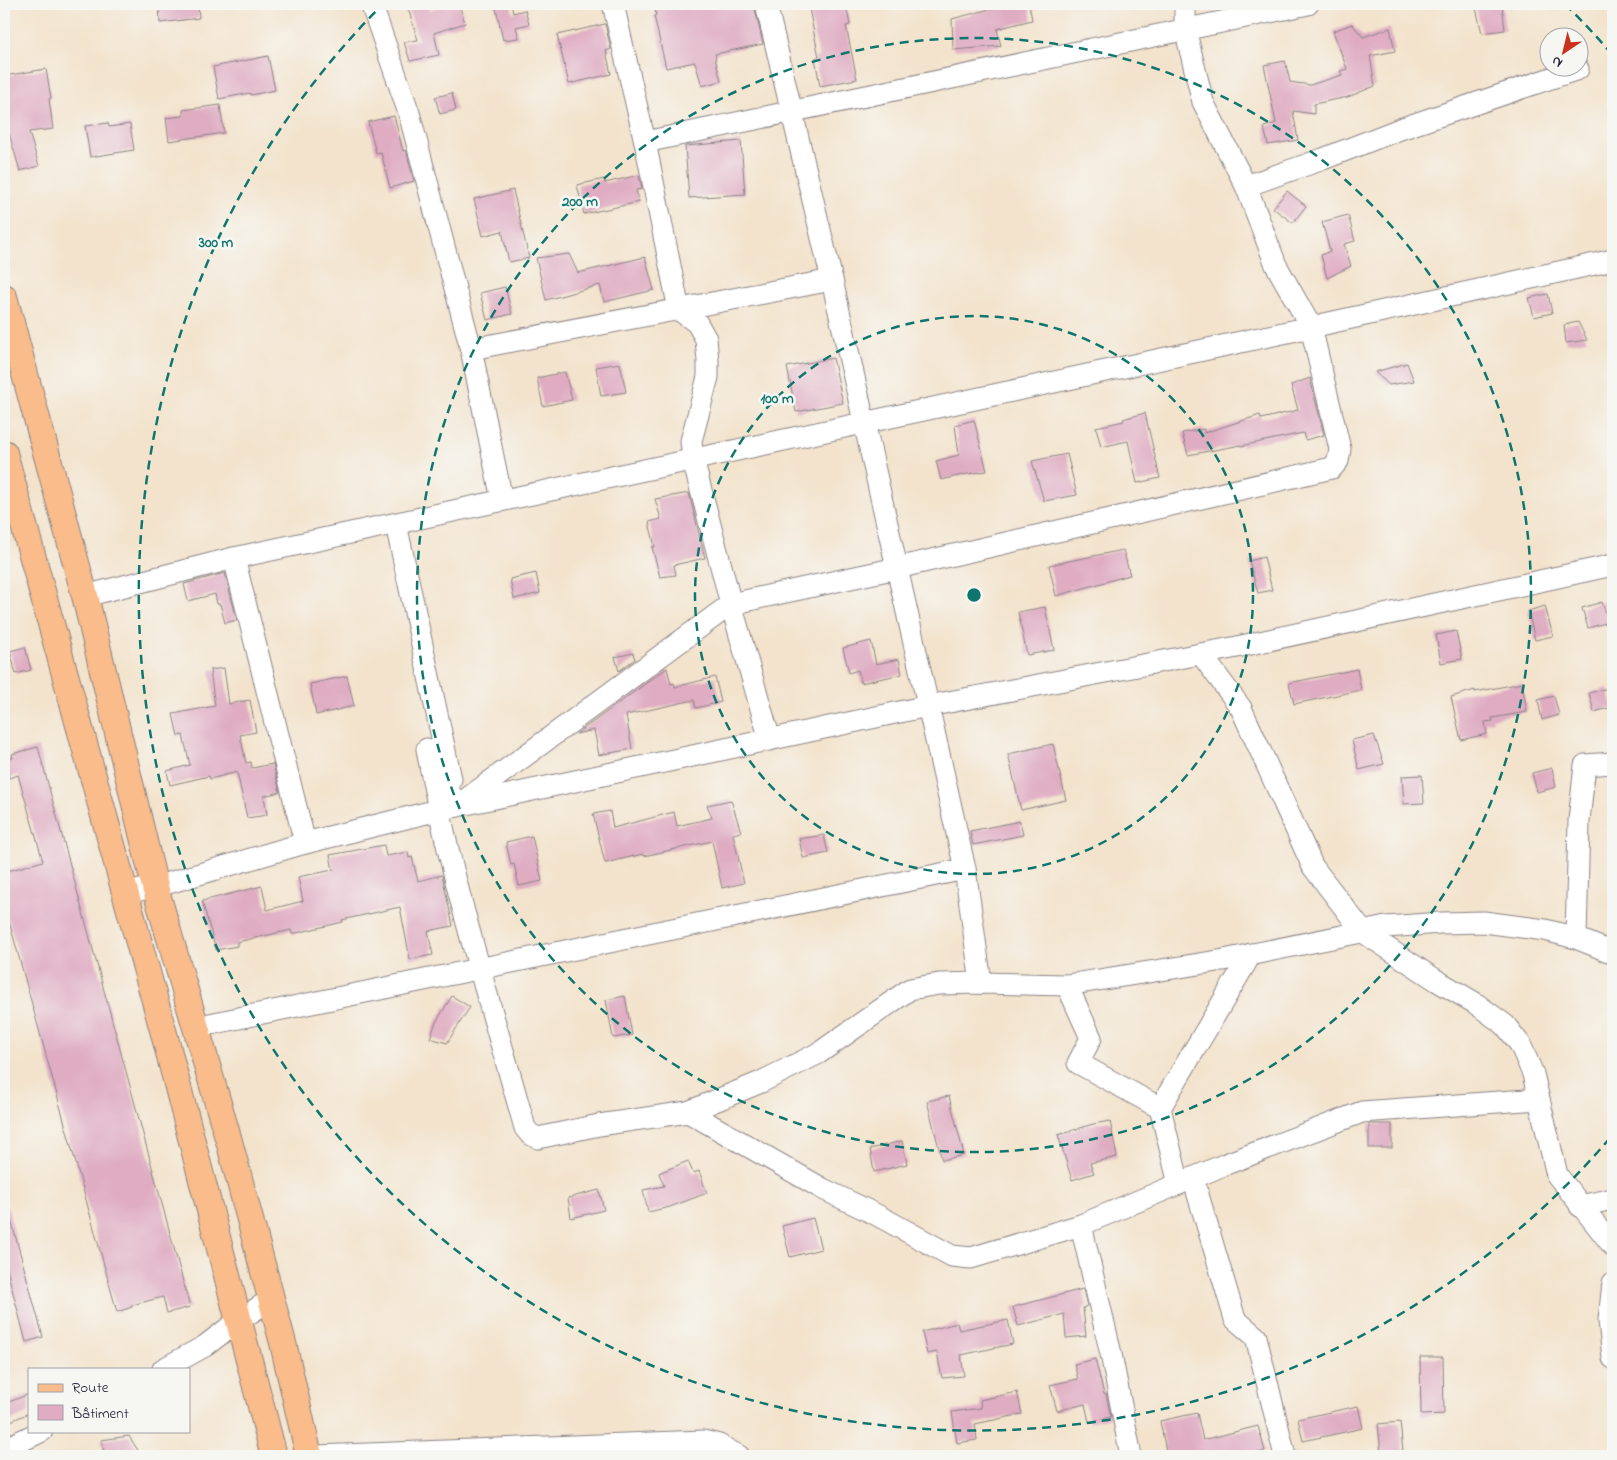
<svg xmlns="http://www.w3.org/2000/svg" width="1617" height="1460" font-family="'Indie Flower',sans-serif">
	<style>
		.building { fill: #dfacc2 }
		.lines { fill: none; stroke-linecap: round; stroke-linejoin: round }
		.minor-casing { stroke: #8a8284; stroke-width: 23 }
		.major-casing { stroke: #8a8284; stroke-width: 28 }
		.minor { stroke: #fff; stroke-width: 21 }
		.major { stroke: #f9bc8a; stroke-width: 26 }
		.ring { fill: none; stroke: #0f766e; stroke-width: 2.5; stroke-dasharray: 9 6 }
		.centre { fill: #0f766e; stroke: #f6f6f2; stroke-width: 2.5 }
		.ring-label { font-size: 15px; text-anchor: middle; font-weight: bold; fill: #0f766e; stroke: #f6f6f2; stroke-width: 5; stroke-linejoin: round; paint-order: stroke }
	</style>
	<rect width="100%" height="100%" fill="#f6f6f2"/>
	<filter id="ink" filterUnits="userSpaceOnUse"><feTurbulence type="fractalNoise" baseFrequency=".02" numOctaves="2"/><feDisplacementMap in="SourceGraphic" scale="10" xChannelSelector="R" yChannelSelector="G"/><feConvolveMatrix kernelMatrix="1 2 1 2 8 2 1 2 1" color-interpolation-filters="sRGB"/></filter>
	<filter id="wash" filterUnits="userSpaceOnUse"><feTurbulence type="fractalNoise" baseFrequency=".0096" numOctaves="4" result="noise"/><feDisplacementMap in="SourceGraphic" scale="20" xChannelSelector="R" yChannelSelector="G"/><feGaussianBlur stdDeviation="1.12" result="paint"/><feColorMatrix in="noise" values="0 0 0 0 0 0 0 0 0 0 0 0 0 0 0 0 0 1.4 0 .05"/><feComposite in="paint" operator="in"/></filter>
	<g filter="url(#wash)">
		<rect width="100%" height="100%" fill="#f3e3cc"/>
		<g id="blocks">
			<g class="building">
				<path d="M159,4H198L199,18L160,23Z"/>
				<path d="M428,4L430,10L448,4H459L465,23L434,33L439,55L410,61L404,42L418,40L407,5Z"/>
				<path d="M495,4H511L513,13L525,10L529,24L516,27L519,38L503,40Z"/>
				<path d="M654,4H754L763,44L715,54L716,57L715,58L721,81L702,86L695,62L666,68L654,16L656,15Z"/>
				<path d="M808,4H846L850,25L846,26L857,79L820,86L815,58L819,57Z"/>
				<path d="M1009,4H1029L1032,20L997,29L1001,46L953,50L952,19Z"/>
				<path d="M1475,4H1502L1505,30L1482,33Z"/>
				<path d="M605,24L611,49L606,51L611,74L569,84L557,35Z"/>
				<path d="M1352,24L1363,37L1390,28L1395,51L1370,56L1375,86L1348,97L1314,104V114L1293,111L1298,140L1268,145L1264,127L1276,123L1264,65L1285,61L1290,82L1310,85L1342,75L1340,71L1347,69L1333,31Z"/>
				<path d="M268,56L275,90L251,95L250,93L219,99L213,67Z"/>
				<path d="M46,69L51,98L49,99L53,129L29,132L39,166L20,171L9,133L4,134V76Z"/>
				<path d="M452,93L456,110L440,114L435,97Z"/>
				<path d="M220,105L224,133L169,141L166,118L183,116V110Z"/>
				<path d="M394,116L403,151L406,150L414,181L390,188L381,152L376,153L368,122Z"/>
				<path d="M108,123L109,127L130,124L134,150L90,157L85,126Z"/>
				<path d="M741,141L745,194L689,198L685,146Z"/>
				<path d="M639,175L642,189L636,190L639,202L584,214L577,185L604,179L605,183Z"/>
				<path d="M513,190L529,258L509,262L502,231L483,236L474,199Z"/>
				<path d="M1287,191L1306,206L1293,223L1273,208Z"/>
				<path d="M1348,215L1355,241L1344,244L1351,266L1327,278L1321,255L1330,251L1322,222Z"/>
				<path d="M569,254L578,273L645,257L654,290L604,302L600,285L546,300L536,258Z"/>
				<path d="M505,287L512,314L487,320L480,293Z"/>
				<path d="M1548,294L1552,313L1534,317L1529,298Z"/>
				<path d="M1578,322L1587,340L1566,343L1564,325Z"/>
				<path d="M833,358L843,403L796,412L787,367Z"/>
				<path d="M620,363L626,392L601,396L596,367Z"/>
				<path d="M1407,363L1414,381L1389,385L1375,372Z"/>
				<path d="M565,372L572,400L543,406L537,378Z"/>
				<path d="M1310,378L1324,435L1305,440L1303,433L1241,446V445L1188,455L1182,433L1204,429V433L1260,415L1261,419L1298,410L1291,385Z"/>
				<path d="M1145,413L1160,478L1137,483L1128,441L1101,447L1096,427L1124,421L1123,419Z"/>
				<path d="M974,420L987,471L962,475L941,480L936,461L959,455L955,425Z"/>
				<path d="M1067,454L1077,495L1044,501L1032,461Z"/>
				<path d="M689,493L705,558L674,565L676,575L660,577L652,547H655L649,522L661,519L655,499Z"/>
				<path d="M1123,550L1130,575L1056,596L1049,565Z"/>
				<path d="M1264,557L1272,590L1258,593L1249,561Z"/>
				<path d="M225,573L237,620L225,623L220,604H217L215,594L188,601L184,584Z"/>
				<path d="M536,573L540,593L514,599L510,579Z"/>
				<path d="M1602,602L1609,622L1588,628L1582,608Z"/>
				<path d="M1545,606L1553,636L1535,640L1528,611Z"/>
				<path d="M1045,607L1054,650L1027,655L1018,612Z"/>
				<path d="M1456,631L1462,659L1441,663L1436,635Z"/>
				<path d="M871,641L876,664L899,659L902,674L861,683L858,670L849,673L843,648Z"/>
				<path d="M25,647L31,670L16,674L10,651Z"/>
				<path d="M633,653L635,659L619,671L615,657Z"/>
				<path d="M224,668L229,704L250,700L256,732L240,735L246,763L251,762L252,768L273,764L280,792L264,796L267,815L247,818L237,772L210,779L209,776L170,785L167,771L190,765L183,735L178,736L173,714L215,706L210,670Z"/>
				<path d="M667,668L671,684L674,683L675,687L715,677L721,702L696,708L694,700L626,715L632,749L599,755L594,730L576,734Z"/>
				<path d="M1357,669L1361,690L1294,704L1289,683Z"/>
				<path d="M347,676L354,706L316,715L310,684Z"/>
				<path d="M1522,683L1527,712L1492,718L1493,721L1485,722L1487,734L1461,740L1451,697L1475,690V692Z"/>
				<path d="M1608,688L1613,707L1594,712L1589,693Z"/>
				<path d="M1554,696L1559,715L1542,720L1538,700Z"/>
				<path d="M1374,735L1384,764L1359,770L1352,740Z"/>
				<path d="M1053,744L1066,800L1021,810L1008,754Z"/>
				<path d="M38,747L190,1307L167,1313L163,1297L132,1305V1307L117,1312L4,903V872L43,861L18,775L9,778L4,760L13,758L12,754Z"/>
				<path d="M1552,768L1556,787L1537,792L1532,773Z"/>
				<path d="M1422,775L1424,803L1404,804L1402,776Z"/>
				<path d="M731,800L741,832L733,834L744,883L722,888L712,841L644,856L643,854L605,863L593,814L610,811L613,828L674,812L677,826L712,818L707,805Z"/>
				<path d="M1020,821L1023,835L973,845L970,831Z"/>
				<path d="M824,835L828,853L803,858L799,839Z"/>
				<path d="M532,836L542,881L519,886L514,864L511,865L506,842Z"/>
				<path d="M384,845L386,856L408,852L409,858L412,857L418,881L442,875L453,926L428,931L433,955L410,959L400,907L342,920L343,922L292,934L291,930L237,942V946L216,950L202,901L262,886L267,910L303,901L298,877L333,870L330,855Z"/>
				<path d="M452,996L470,1007L447,1043L430,1038L436,1022Z"/>
				<path d="M625,996L632,1035L613,1038L606,1000Z"/>
				<path d="M949,1096L964,1155L942,1160L927,1101Z"/>
				<path d="M1110,1121L1117,1157L1090,1163L1094,1173L1072,1180L1058,1135L1093,1124Z"/>
				<rect x="1369" y="1124" width="23" height="24"/>
				<path d="M902,1141L907,1164L874,1172L870,1149Z"/>
				<path d="M688,1161L693,1173L699,1171L707,1193L670,1207L648,1212L643,1190L664,1186L659,1173Z"/>
				<path d="M599,1190L604,1210L571,1218L568,1198Z"/>
				<path d="M8,1209L43,1337L26,1342L4,1258V1210Z"/>
				<path d="M813,1218L821,1249L790,1257L782,1226Z"/>
				<path d="M1083,1289L1087,1306L1083,1308L1086,1336L1066,1338L1064,1314L1018,1326L1013,1307Z"/>
				<path d="M1008,1320L1013,1344L961,1355L964,1376L942,1378L937,1352L927,1354L922,1332L957,1323L959,1330Z"/>
				<path d="M1420,1357H1443L1444,1414L1421,1415Z"/>
				<path d="M1095,1359L1104,1394H1106L1111,1417L1089,1422L1085,1404L1057,1411L1050,1385L1078,1379L1074,1364Z"/>
				<path d="M1017,1392L1022,1414L975,1424L977,1440L957,1443L952,1412L981,1408L980,1400Z"/>
				<path d="M29,1394V1413L4,1424V1404Z"/>
				<path d="M1358,1406L1363,1428L1303,1441L1298,1419Z"/>
				<path d="M1197,1413L1203,1440L1258,1426L1265,1451L1247,1456H1167L1160,1421Z"/>
				<path d="M1400,1422L1403,1451L1381,1453L1378,1424Z"/>
				<path d="M129,1436L139,1452L124,1456H105L101,1440Z"/>
			</g>
		</g>
	</g>
	<g filter="url(#ink)">
		<use href="#blocks" fill-opacity="0" stroke="#8a8284" stroke-width="1"/>
		<g class="lines">
			<defs>
				<g id="minor">
					<path d="M613,4L645,142L679,310L697,323L706,339L708,361V377L691,441L693,460L731,604L770,740"/>
					<path d="M766,4L832,280L965,869L981,983"/>
					<path d="M1185,4V29L1203,102L1246,186"/>
					<path d="M373,9L409,113L471,349L502,500"/>
					<path d="M645,142L1308,4"/>
					<path d="M471,349L832,280"/>
					<path d="M396,524L451,779"/>
					<path d="M234,558L305,843"/>
					<path d="M85,596L234,558L1311,327L1613,260"/>
					<path d="M1201,654L1241,708L1313,867L1363,932L1436,980L1475,1003L1505,1025L1520,1044L1533,1074L1557,1175L1613,1246"/>
					<path d="M457,806L731,604L897,568L1332,468L1338,461L1340,449L1311,327L1276,265L1246,186L1323,159L1400,129L1578,69"/>
					<path d="M457,806L427,749C450,878 490,1002 525,1128L530,1134L538,1138L599,1125L688,1112L761,1082L819,1053L910,989L939,984L981,983L1067,985L1224,960L1386,927L1441,923L1484,922L1545,930L1576,938L1613,953"/>
					<path d="M125,893L155,887L305,843L438,810L928,706L1237,647L1613,565"/>
					<path d="M1576,938L1579,821L1585,765L1613,763"/>
					<path d="M1067,985L1091,1038L1078,1063L1160,1108"/>
					<path d="M195,1027L965,869"/>
					<path d="M688,1112L823,1189L877,1215L952,1256L971,1258L1081,1225L1226,1164L1362,1112L1539,1099"/>
					<path d="M1193,1178L1235,1319L1256,1337L1285,1456"/>
					<path d="M1179,1184L1160,1108L1251,954"/>
					<path d="M1580,1206L1613,1199"/>
					<path d="M1081,1225L1111,1354L1131,1456"/>
					<path d="M1613,1283L1609,1320L1613,1358"/>
					<path d="M163,1369L205,1346L239,1320L270,1300"/>
					<path d="M4,1449L42,1431"/>
					<path d="M316,1456L703,1441L719,1445L739,1456"/>
				</g>
				<g id="major">
					<path d="M4,297L85,596L155,887L229,1141L283,1343L309,1456"/>
					<path d="M4,453L163,1030L274,1456"/>
				</g>
			</defs>
			<use href="#minor" class="minor-casing"/>
			<use href="#major" class="major-casing"/>
			<use href="#minor" class="minor"/>
			<use href="#major" class="major"/>
		</g>
	</g>
	<g class="ring">
		<circle cx="974" cy="595" r="279"/>
		<circle cx="974" cy="595" r="557"/>
		<path d="M1610 1138A836 836 0 1 1 383 4M1565 4A836 836 0 0 1 1610 52"/>
	</g>
	<circle cx="974" cy="595" r="8" class="centre"/>
	<g class="ring-label">
		<text x="580" y="206">200 m</text>
		<text x="216" y="247">300 m</text>
		<text x="777" y="403">100 m</text>
	</g>
	<rect width="1617" height="1460" fill="none" stroke="#f6f6f2" stroke-width="20"/>
	<rect x="28" y="1368" width="162" height="65" fill="#f6f6f2" stroke="#a1a1a9"/>
	<rect x="38" y="1384" width="25" height="8" fill="#f9bc8a" stroke="#a1a1a9"/>
	<text x="72" y="1392" font-size="15" fill="#22223b">Route</text>
	<rect x="38" y="1405" width="25" height="15" fill="#dfacc2" stroke="#a1a1a9"/>
	<text x="72" y="1418" font-size="15" fill="#22223b">Bâtiment</text>
	<g transform="translate(1564 52) rotate(215)"><circle r="24" fill="#f6f6f2" stroke="#a1a1a9"/>
	<path d="M0-4L9 19L0 12L-9 19Z" fill="#c8321e"/>
	<text y="-8" font-size="14" font-weight="bold" text-anchor="middle" fill="#22223b">N</text>
	</g>
</svg>
